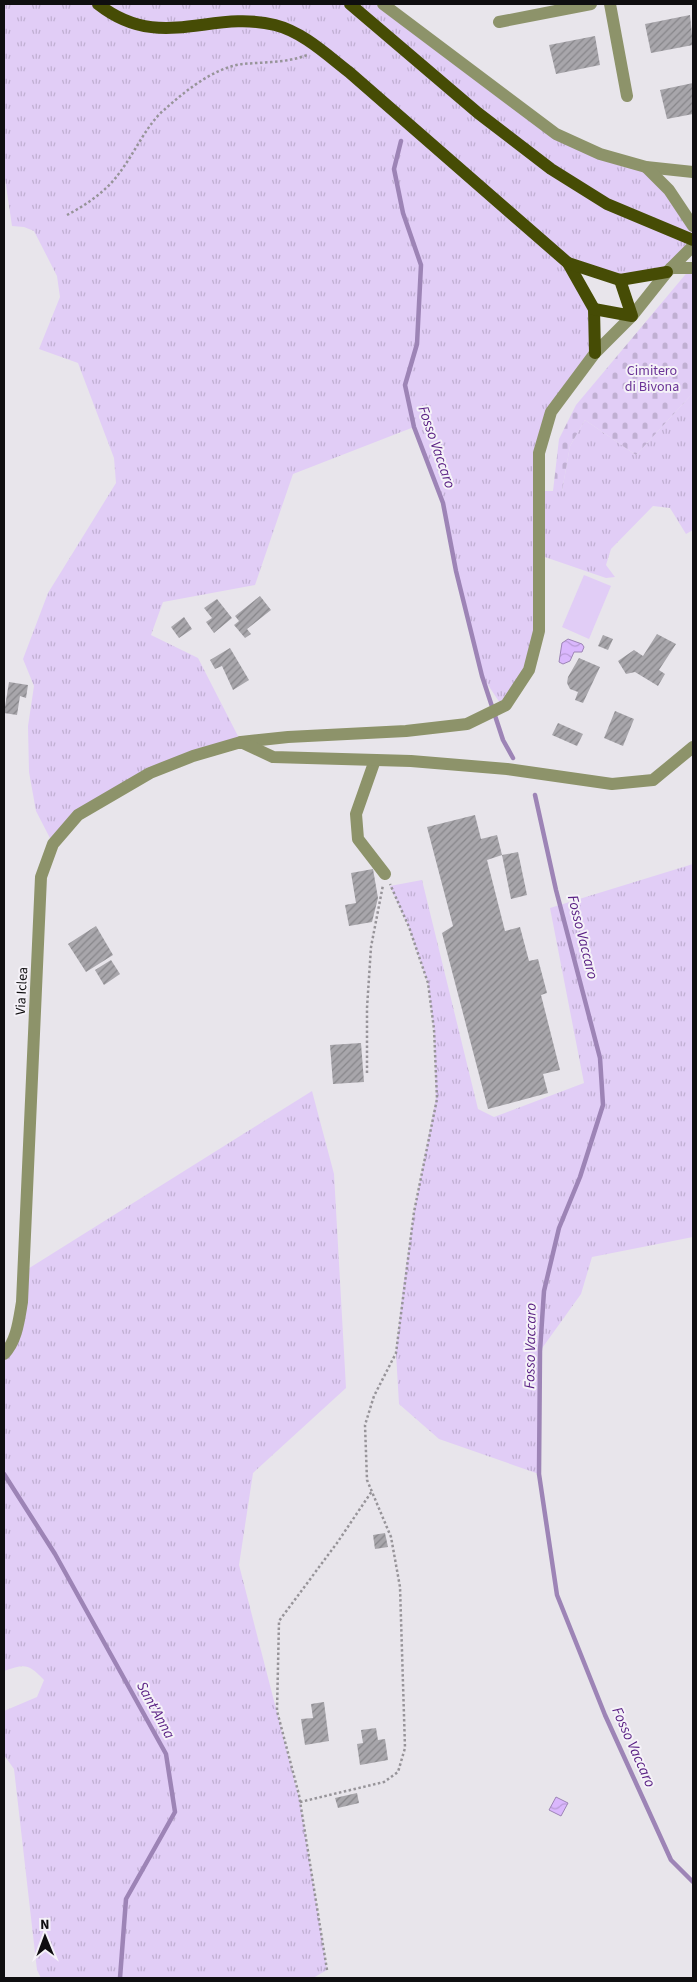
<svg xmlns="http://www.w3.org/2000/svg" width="697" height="1982" font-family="'Source Sans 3',sans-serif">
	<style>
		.grass { fill: url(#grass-tufts) }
		.cemetery { fill: url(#cemetery-stones) }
		.garden { fill: #e1cdf6 }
		.water { fill: url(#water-waves); stroke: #9d84b6 }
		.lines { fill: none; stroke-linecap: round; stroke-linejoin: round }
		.stream { stroke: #9d84b6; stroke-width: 4.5 }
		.building { fill: url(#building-hatch) }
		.path { stroke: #979499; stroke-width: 2.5; stroke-dasharray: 2.5 2.5; stroke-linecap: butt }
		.minor { stroke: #8d936a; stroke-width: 12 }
		.tertiary { stroke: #8d936a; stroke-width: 12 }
		.primary { stroke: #464c05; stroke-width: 12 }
		.labels { text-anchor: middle; stroke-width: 4; stroke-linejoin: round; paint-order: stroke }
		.park-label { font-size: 14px; fill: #6b3497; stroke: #f5f2f8 }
		.street-label { font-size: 14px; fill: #0f0e10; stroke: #f5f2f8 }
		.water-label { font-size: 15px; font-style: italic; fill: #5a2184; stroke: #f5f2f8 }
	</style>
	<defs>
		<pattern id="grass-tufts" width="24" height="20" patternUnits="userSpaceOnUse" patternTransform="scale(1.25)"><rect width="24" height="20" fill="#e1cdf6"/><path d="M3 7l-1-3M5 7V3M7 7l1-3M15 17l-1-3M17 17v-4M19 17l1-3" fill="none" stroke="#c0afd2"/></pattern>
		<pattern id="cemetery-stones" width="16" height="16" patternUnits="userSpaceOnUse" patternTransform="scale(1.25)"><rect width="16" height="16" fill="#e1cdf6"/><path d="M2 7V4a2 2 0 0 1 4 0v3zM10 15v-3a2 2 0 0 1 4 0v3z" fill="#c0afd2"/></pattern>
		<pattern id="water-waves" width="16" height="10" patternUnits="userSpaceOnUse" patternTransform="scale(1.25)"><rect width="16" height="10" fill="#dab7fd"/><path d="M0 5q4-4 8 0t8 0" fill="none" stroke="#ba9cd8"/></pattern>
		<pattern id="building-hatch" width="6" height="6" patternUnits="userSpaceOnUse" patternTransform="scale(1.25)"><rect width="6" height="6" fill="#a8a6ab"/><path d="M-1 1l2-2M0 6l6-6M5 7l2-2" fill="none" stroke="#87868a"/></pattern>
	</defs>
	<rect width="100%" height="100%" fill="#e8e5eb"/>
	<g class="grass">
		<path d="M4,4H383L556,134L646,167L693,231L685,255L667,272L620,280L569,264L594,309L595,353L551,412L539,491H562L570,446L585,420L636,455L693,393V530L686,534L670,508L653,506L611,549L606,565L615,577L606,578L539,555V631L529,670L502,706L482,676L456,571L443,503L414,427L293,474L255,585L163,602L151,635L198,658L241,742L193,756L78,815L53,844L36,811L29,772L28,726L34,686L23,659L48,593L116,483L114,458L78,363L39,349L60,297L57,276L34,231L24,227L12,226L4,172Z"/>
		<path d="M693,864V1237L592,1257L581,1294L540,1351L539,1474L439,1439L399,1404L396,1353L403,1288L414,1212L436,1099L434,1029L428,983L409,927L390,886L422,880L478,1109L494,1117L584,1083L550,908Z"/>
		<path d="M312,1091L334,1174L346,1388L253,1473L239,1565L300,1802L327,1970L313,1978H41L37,1970L14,1769L4,1755V1711L37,1697L44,1680C28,1663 25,1664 4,1671V1354L8,1350L23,1272Z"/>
	</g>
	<path class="cemetery" d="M690,269L693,272V393L636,455L585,420L570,446L562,491H553L559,439L576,405Z"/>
	<path class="garden" d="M584,575L611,586L589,639L562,627Z"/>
	<g class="water">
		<path d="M568,639L582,644L584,647L582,652H574L570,661L563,664L559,662L562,643Z"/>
		<path d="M556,1797L568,1803L561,1816L549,1810Z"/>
	</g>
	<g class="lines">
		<g class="stream">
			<path d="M401,141L394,169L403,213L421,265L417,344L405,385L414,427L443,503L456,571L482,676L503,740L513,758"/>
			<path d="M535,795L556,890L600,1058L603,1105L580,1177L559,1228L544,1291L540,1351L539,1474L557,1595L605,1715L671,1860L693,1882"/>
			<path d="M4,1474L55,1554L166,1754L175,1812L126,1899L120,1978"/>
		</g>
	</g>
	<g class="building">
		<path d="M690,15L693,45L651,53L645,24Z"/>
		<path d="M595,36L600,65L556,74L549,45Z"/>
		<path d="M693,83V114L667,119L660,90Z"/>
		<path d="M260,596L271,610L247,629L251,634L245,638L234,625L239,621L235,616Z"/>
		<path d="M217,599L232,618L214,633L206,622L212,618L204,608Z"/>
		<path d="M184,617L192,629L179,638L171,627Z"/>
		<path d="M657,634L676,644L659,670L665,674L658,686L635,672L626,674L618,661L634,650L643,656Z"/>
		<path d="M603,635L613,639L608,650L598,646Z"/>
		<path d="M230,648L249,680L233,690L222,666L215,669L210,660Z"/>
		<path d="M579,658L600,667L583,703L575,700L578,692L570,689L567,683L568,677Z"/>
		<path d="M9,682L28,685L26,698L20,696L17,715L4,713Z"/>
		<path d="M615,711L634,719L623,746L604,738Z"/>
		<path d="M558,723L583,734L577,746L552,735Z"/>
		<path d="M475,815L481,839L497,835L502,855L487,860L505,931L520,927L529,961L538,959L547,993L541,995L560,1070L543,1074L548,1093L488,1109L442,933L453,926L427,827Z"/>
		<path d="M518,852L527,895L511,899L502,855Z"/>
		<path d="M373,869L378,898L372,922L349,926L345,905L356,903L351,873Z"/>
		<path d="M96,926L113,955L86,972L68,944Z"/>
		<path d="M111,960L120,974L104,985L95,970Z"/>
		<path d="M361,1043L364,1082L333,1084L330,1045Z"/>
		<path d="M385,1533L388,1547L375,1549L373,1535Z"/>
		<path d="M324,1702L329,1741L305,1745L301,1719L313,1718L311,1704Z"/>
		<path d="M376,1728L378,1740L385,1739L388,1760L360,1765L357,1744L363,1743L361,1730Z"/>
		<path d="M357,1793L359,1803L338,1808L335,1798Z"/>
	</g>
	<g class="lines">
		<g class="path">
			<path d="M67,215C86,205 107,191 120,172C134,154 147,124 164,110C185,91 215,67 243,64C264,62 287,63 307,55"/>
			<path d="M367,1073V1008L371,947L383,885"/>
			<path d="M300,1802L384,1782L398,1772L405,1748L400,1587L391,1537L367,1480L365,1425L374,1396L396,1353L414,1212L437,1099L434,1029L428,983L409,927L390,884"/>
			<path d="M327,1970L299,1795L277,1711L279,1621L337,1543L372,1491"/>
		</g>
		<g class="minor">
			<path d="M383,4L556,134L600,154L646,167L693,172"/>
			<path d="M610,4L627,96"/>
			<path d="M499,22L591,4"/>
			<path d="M646,167L669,190L693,226"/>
			<path d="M671,268H693"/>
			<path d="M241,742L288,737L406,731L467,724L506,705L529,670L539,631V453L551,412L595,353L632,316L667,272L693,246"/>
			<path d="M375,760L356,814L358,839L385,874"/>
		</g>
		<path class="tertiary" d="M4,1354C17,1341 19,1319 22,1302L41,877L53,844L78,815L150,773L193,756L241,742L273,757L411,761L507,769L612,784L653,780L693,747"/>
		<g class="primary">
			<path d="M98,4C160,53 210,9 275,25C303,32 327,55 349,72L568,263L594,309L595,353"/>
			<path d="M350,4L478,113L551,169L607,204L693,240"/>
			<path d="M568,263L620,280L667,272"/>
			<path d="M594,309L632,316L620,280"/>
		</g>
	</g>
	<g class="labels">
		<g class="park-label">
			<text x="652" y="375">Cimitero<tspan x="652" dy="16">di Bivona</tspan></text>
		</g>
		<g class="street-label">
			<text transform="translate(21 991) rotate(-87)" y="5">Via Iclea</text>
		</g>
		<g class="water-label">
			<text transform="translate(437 447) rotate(71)" y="5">Fosso Vaccaro</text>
			<text transform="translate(583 937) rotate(76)" y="5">Fosso Vaccaro</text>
			<text transform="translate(530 1346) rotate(-89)" y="5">Fosso Vaccaro</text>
			<text transform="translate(156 1710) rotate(61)" y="5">Sant'Anna</text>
			<text transform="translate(634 1747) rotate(66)" y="5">Fosso Vaccaro</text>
		</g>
	</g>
	<rect width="697" height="1982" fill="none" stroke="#0f0e10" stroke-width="10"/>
	<g transform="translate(45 1937) rotate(359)" stroke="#f5f2f8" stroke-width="4" paint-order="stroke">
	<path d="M0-4L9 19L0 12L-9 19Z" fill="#0f0e10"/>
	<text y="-8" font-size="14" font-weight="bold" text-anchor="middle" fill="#0f0e10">N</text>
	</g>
</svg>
